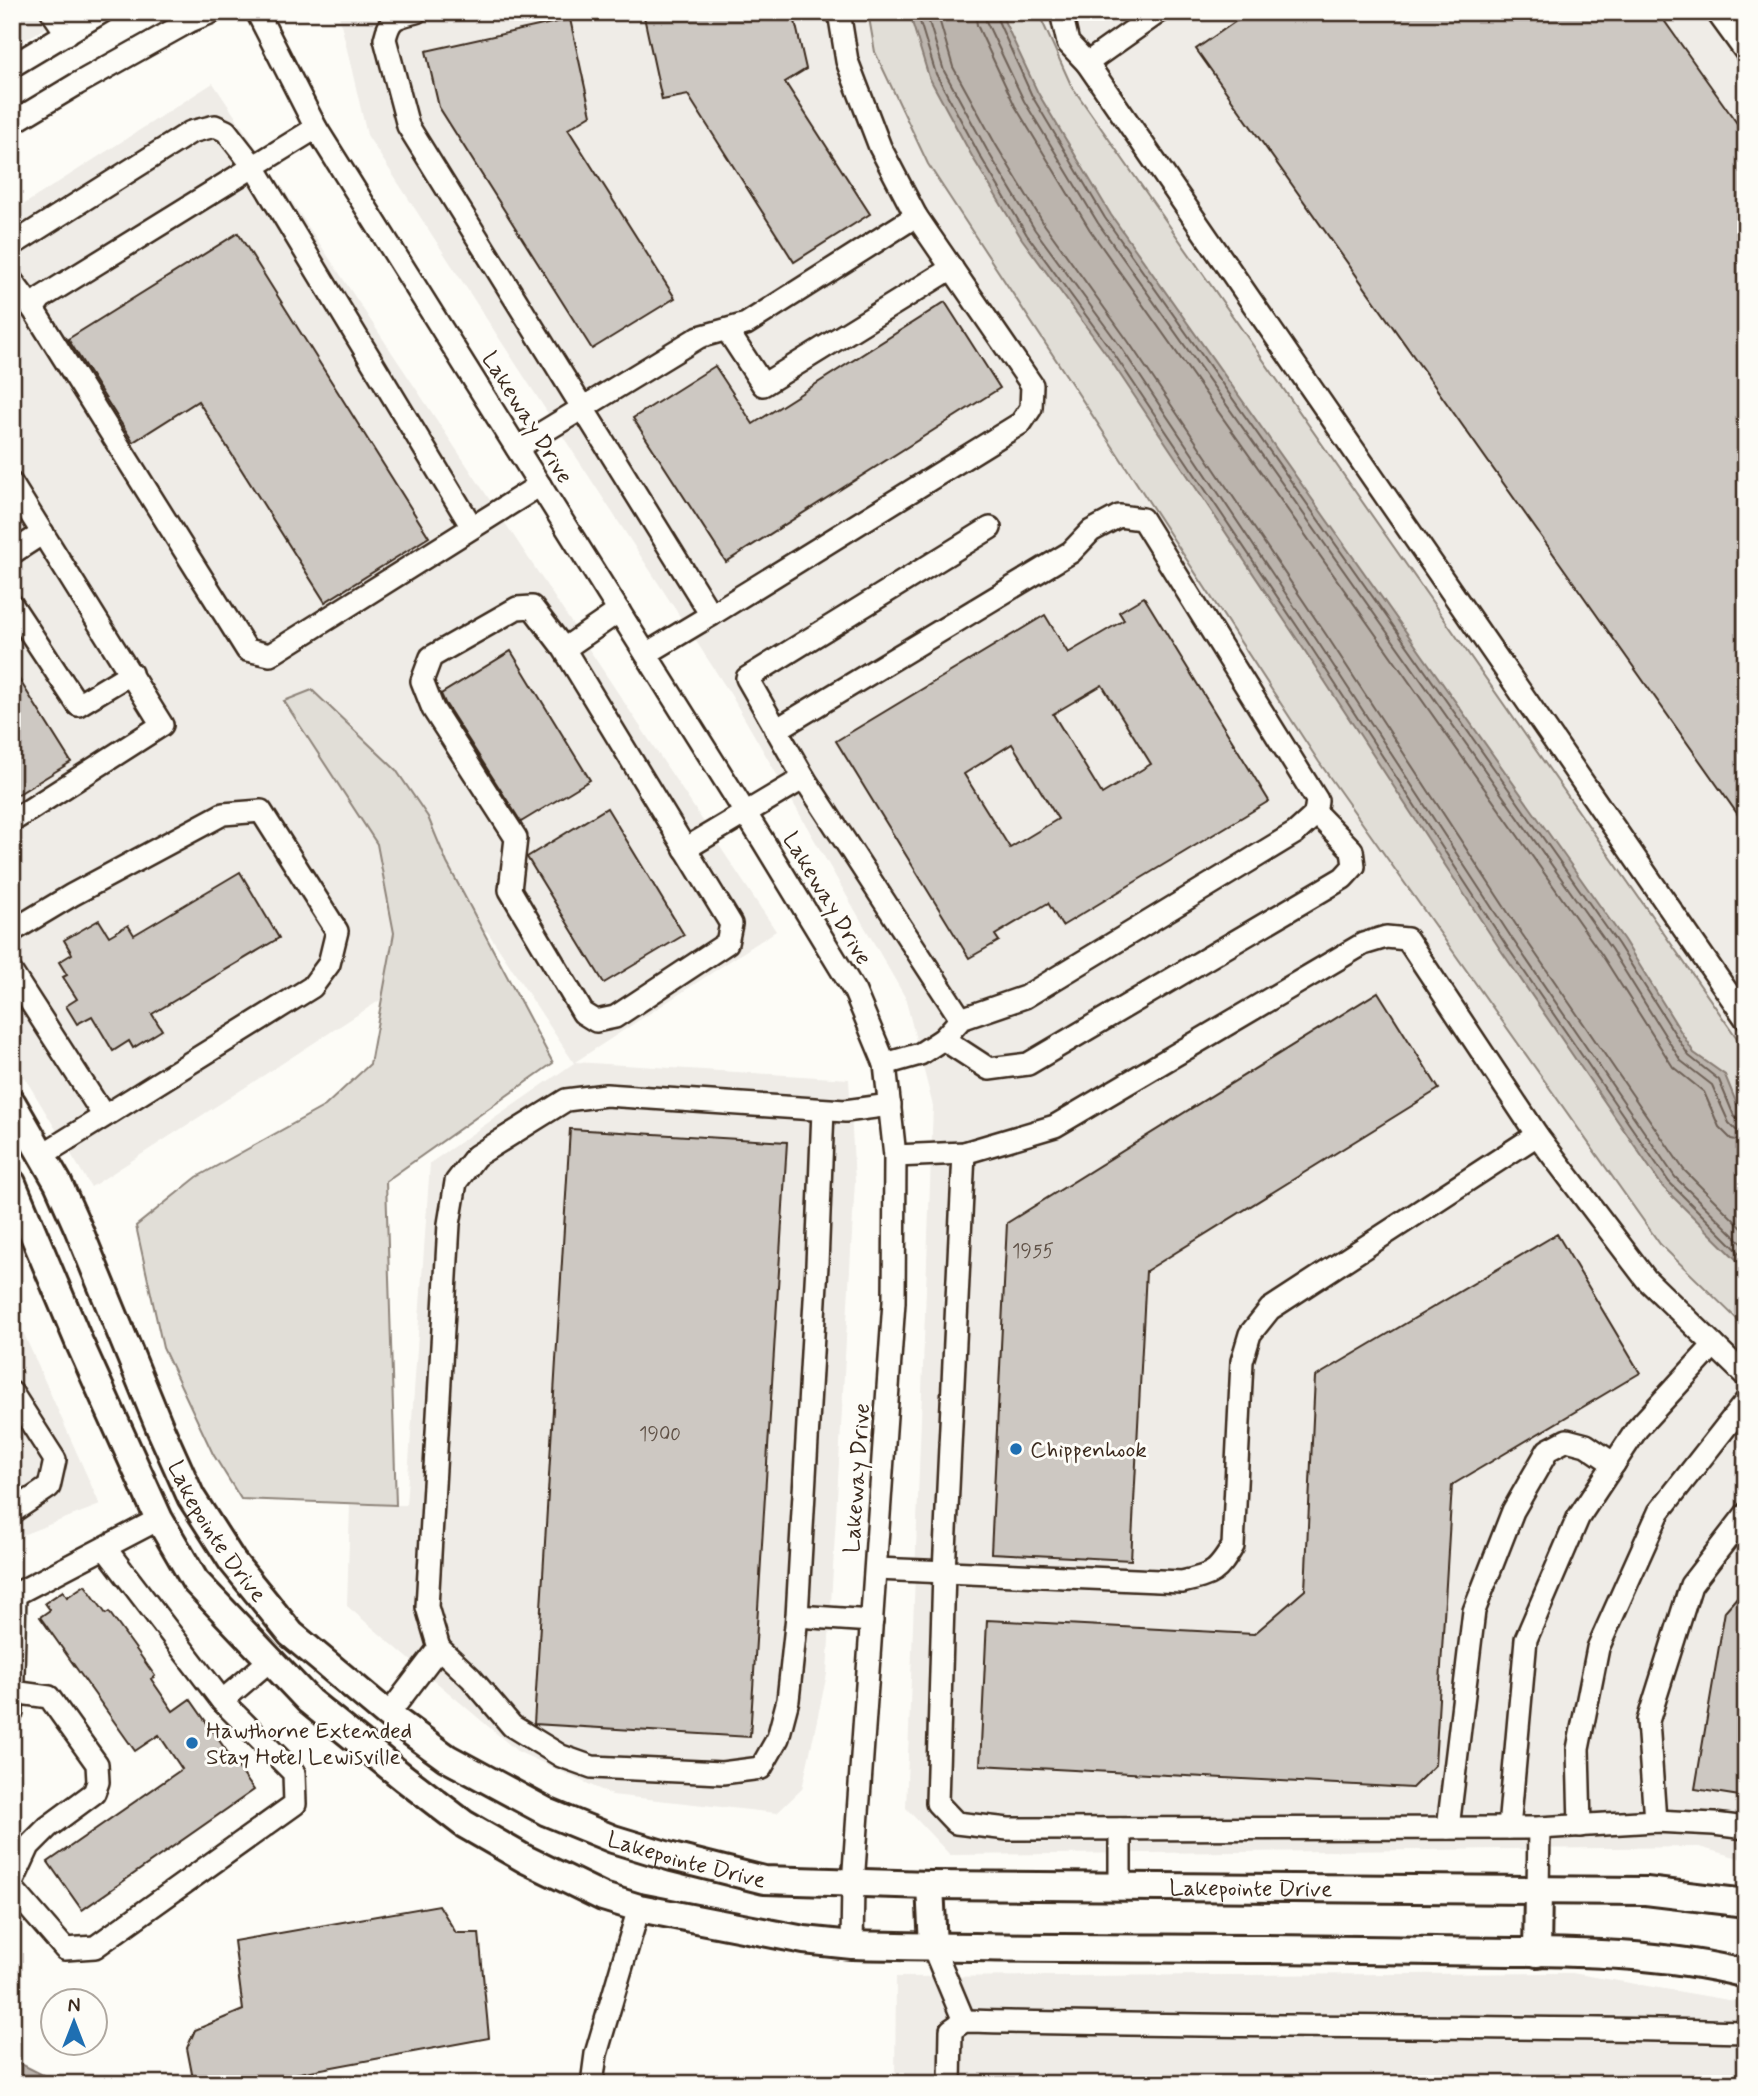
<svg xmlns="http://www.w3.org/2000/svg" width="1758" height="2096" font-family="Mynerve,sans-serif">
	<style>
		.built { fill: #efece7 }
		.green { fill: #e1ded7; stroke: #8e847a; stroke-width: 2 }
		.water { fill: #bbb4ad; stroke: #887d74; stroke-width: 2 }
		.lines { fill: none; stroke-linecap: round; stroke-linejoin: round }
		.shore { stroke: #6e6157; stroke-width: 2 }
		.building { fill: #cdc8c2; stroke: #3b2a1e; stroke-width: 2; fill-rule: evenodd }
		.minor-casing { stroke: #3b2a1e; stroke-width: 26 }
		.major-casing { stroke: #3b2a1e; stroke-width: 32 }
		.minor { stroke: #fdfcf7; stroke-width: 21 }
		.major { stroke: #fdfcf7; stroke-width: 26 }
		.poi-dot { fill: #1f6fb2; stroke: #fdfcf7; stroke-width: 2.5 }
		.labels { text-anchor: middle; stroke-width: 6; stroke-linejoin: round; paint-order: stroke }
		.number-label { font-size: 19px; fill: #605247 }
		.street-label { font-size: 23px; fill: #3b2a1e; stroke: #fdfcf7 }
		.poi-label { font-size: 23px; fill: #3b2a1e; stroke: #fdfcf7; text-anchor: start }
	</style>
	<rect width="100%" height="100%" fill="#fdfcf7"/>
	<filter id="ink" filterUnits="userSpaceOnUse"><feTurbulence type="fractalNoise" baseFrequency=".0143" numOctaves="2"/><feDisplacementMap in="SourceGraphic" scale="14" xChannelSelector="R" yChannelSelector="G"/><feConvolveMatrix kernelMatrix="1 2 1 2 8 2 1 2 1" color-interpolation-filters="sRGB"/></filter>
	<g filter="url(#ink)">
		<g class="built">
			<path d="M12,12H74L12,47Z"/>
			<path d="M343,12H868L875,52L928,164L1319,762L1660,1244L1746,1328V1860L1699,1847L950,1855L906,1808L933,1106L905,997L731,695L367,135L339,15Z"/>
			<path d="M1038,12H1746V1051L1071,85Z"/>
			<path d="M213,83L776,931L575,1062L849,1079L855,1181L827,1674L802,1789L777,1813L612,1795L517,1751L347,1606L350,1505H406L430,1163L574,1063L487,931L91,1187L12,1057V212Z"/>
			<path d="M12,1307L100,1505L12,1539Z"/>
			<path d="M1572,1973L1746,2003V2084H895L896,1977Z"/>
		</g>
		<g class="green">
			<path d="M868,12H1038L1071,85L1746,1051V1328L1660,1244L1319,762L928,164L875,52Z"/>
			<path d="M312,690L396,770L428,817L447,863L553,1063L386,1181L396,1505L241,1499L213,1454L163,1348L136,1226L197,1177L325,1106L370,1064L394,933L377,844L284,701Z"/>
		</g>
		<g class="water">
			<path d="M909,12H1000L1038,93L1111,215L1624,940L1694,1053L1725,1075L1740,1112L1746,1119V1269L1663,1187L1500,949L1305,651L1107,355L1022,239L973,158L929,77Z"/>
			<path d="M12,2056L15,2061L45,2076L51,2084H12Z"/>
		</g>
		<g class="lines">
			<g class="shore">
				<path d="M917,12L936,74L979,154L1027,235L1112,351L1311,647L1506,945L1669,1182L1746,1259"/>
				<path d="M926,12L944,71L987,150L1035,230L1120,346L1318,642L1513,940L1675,1177L1746,1247"/>
				<path d="M937,12L953,67L996,145L1044,224L1128,341L1327,636L1522,934L1684,1170L1746,1232"/>
				<path d="M975,12L977,25L1015,106L1090,230L1602,955L1673,1067L1704,1092L1719,1127L1731,1139L1746,1142"/>
				<path d="M985,12L986,21L1024,101L1098,223L1611,949L1681,1061L1712,1085L1729,1123L1736,1130L1746,1132"/>
				<path d="M994,12L1032,96L1105,218L1618,944L1689,1056L1719,1080L1734,1116L1739,1121L1746,1123"/>
			</g>
		</g>
		<g class="building">
			<path d="M643,12H793L806,69L785,82L870,214L794,262L688,95L662,100Z"/>
			<path d="M1249,12H1658L1746,136V826L1196,49Z"/>
			<path d="M570,19L591,115L568,129L675,298L592,349L439,107L426,51Z"/>
			<path d="M238,233L429,537L325,602L198,401L133,442L68,339Z"/>
			<path d="M945,302L1000,388L726,562L633,418L715,366L753,424Z"/>
			<path d="M1144,597L1269,801L1062,926L1048,903L995,935L999,941L969,958L836,741L1045,615L1068,653L1124,620L1119,612ZM1102,685L1151,764L1102,794L1053,714ZM1012,744L1058,819L1010,848L964,774Z"/>
			<path d="M511,651L590,780L521,822L445,703L441,694Z"/>
			<path d="M12,668L71,762L12,798Z"/>
			<path d="M607,808L684,935L604,983L527,857Z"/>
			<path d="M240,872L279,938L152,1014L162,1030L133,1048L129,1041L113,1051L92,1016L77,1024L66,1006L77,999L63,977L67,975L59,962L72,954L64,940L99,920L109,936L128,925L134,935Z"/>
			<path d="M1378,992L1439,1089L1146,1271L1131,1560L991,1553L1007,1223Z"/>
			<path d="M570,1129L787,1142L750,1737L534,1724Z"/>
			<path d="M1557,1234L1640,1373L1452,1485L1435,1765L1412,1788L980,1765L987,1620L1254,1634L1305,1590L1315,1377Z"/>
			<path d="M85,1585L106,1614L109,1612L138,1652L155,1676L151,1679L173,1711L190,1699L254,1790L82,1910L48,1862L182,1769L159,1735L135,1751L40,1617L50,1610L45,1603L63,1591L67,1597Z"/>
			<path d="M1746,1587V1797L1695,1789L1725,1611Z"/>
			<path d="M439,1905L456,1933H479L489,2038L241,2084H194L187,2048L195,2030L243,2010L234,1941Z"/>
		</g>
		<g class="lines">
			<defs>
				<g id="minor">
					<path d="M52,12L67,34"/>
					<path d="M257,12L316,128L763,841L855,992L885,1064L895,1156L894,1302L853,1884L852,1945"/>
					<path d="M416,12C396,17 390,17 385,39L408,126L711,615L1021,423L1031,408L1032,385L916,216L880,147L847,61L839,12"/>
					<path d="M1061,12L1068,43L1087,63L1159,12"/>
					<path d="M1717,12L1746,52"/>
					<path d="M1087,63L1746,1019"/>
					<path d="M12,66L102,12"/>
					<path d="M12,123L77,84L190,21L212,12"/>
					<path d="M316,128L41,298L33,309L247,650L270,655L540,485"/>
					<path d="M12,245L191,132L215,126L226,131L254,167L472,527"/>
					<path d="M12,281L33,309"/>
					<path d="M727,330L763,385L952,268"/>
					<path d="M517,448L699,337L746,324L916,216"/>
					<path d="M12,484L162,725L12,821"/>
					<path d="M12,553L43,533"/>
					<path d="M12,605L78,705L131,673"/>
					<path d="M564,649L731,924L727,943L615,1017L596,1021L583,1013L510,890L516,838L433,709L422,681L431,657L517,608L532,607L564,649L619,611"/>
					<path d="M646,654L711,615"/>
					<path d="M776,730L1071,552L1091,531L1119,516L1142,519L1317,800L1315,815L1295,833L1025,997L961,1019L943,1039L920,1054L885,1064"/>
					<path d="M804,778L961,1019"/>
					<path d="M685,849L804,778L747,678L990,528"/>
					<path d="M12,931L72,895L223,814L261,811L337,931L329,964L312,987L42,1155"/>
					<path d="M12,973L104,1116"/>
					<path d="M943,1039L989,1069L1028,1064L1343,878L1354,866L1352,850L1315,812"/>
					<path d="M964,1153L944,1572L937,1803L956,1823L1008,1829L1539,1828L1655,1821L1714,1824L1746,1828"/>
					<path d="M895,1156L964,1153L1055,1126L1363,944L1386,937L1407,939L1537,1135L1646,1279L1746,1376"/>
					<path d="M12,1393L55,1460L49,1487L12,1512"/>
					<path d="M876,1569L1182,1582C1213,1575 1217,1573 1233,1546L1242,1361L1250,1334L1270,1309L1537,1135"/>
					<path d="M12,1596L159,1519"/>
					<path d="M797,1616L872,1621"/>
					<path d="M439,1648L471,1678L512,1726L561,1756L592,1767L722,1773L761,1768L778,1738L788,1700L797,1616L817,1265L823,1110"/>
					<path d="M222,1701L269,1661"/>
					<path d="M12,1713L15,1595"/>
					<path d="M388,1715L439,1648L427,1607L449,1224L456,1182L476,1156L566,1100L606,1095L845,1111L890,1105"/>
					<path d="M1655,1821L1648,1721L1691,1585L1746,1514"/>
					<path d="M1580,1826L1578,1749L1598,1648L1659,1512L1746,1401"/>
					<path d="M1448,1828L1474,1611L1513,1511L1548,1450L1567,1440L1586,1445L1614,1464"/>
					<path d="M1509,1828L1526,1639L1578,1518L1637,1429L1714,1345"/>
					<path d="M1120,1829V1887"/>
					<path d="M12,1883L29,1846L48,1827L94,1793L98,1782L97,1764L49,1697L13,1692"/>
					<path d="M12,1888L65,1949L95,1947L295,1804L294,1773L222,1701L105,1548"/>
					<path d="M1538,1890L1539,1828"/>
					<path d="M933,1947L964,2021"/>
					<path d="M592,2084L596,2054L639,1908"/>
					<path d="M950,2084L951,2030L964,2021C1225,2028 1485,2025 1746,2032"/>
				</g>
				<g id="major">
					<path id="s1" d="M12,1103L58,1183L78,1228L160,1428L191,1497L232,1561L291,1634L388,1715L447,1758L547,1812L613,1839L672,1857L764,1880L930,1885L1646,1891L1746,1903"/>
					<path d="M12,1183L79,1342L159,1519L195,1581L309,1701L404,1778L464,1824L525,1859L603,1897L639,1908L804,1940L852,1945C1046,1950 1241,1947 1435,1951C1537,1953 1645,1948 1746,1974"/>
					<path d="M930,1885L933,1947"/>
					<path d="M1537,1953L1538,1890"/>
				</g>
			</defs>
			<use href="#minor" class="minor-casing"/>
			<use href="#major" class="major-casing"/>
			<use href="#minor" class="minor"/>
			<use href="#major" class="major"/>
		</g>
	</g>
	<g class="poi-dot">
		<circle cx="1016" cy="1449" r="7"/>
		<circle cx="192" cy="1743" r="7"/>
	</g>
	<g class="labels">
		<g class="number-label">
			<text x="1033" y="1257">1955</text>
			<text x="660" y="1440">1900</text>
		</g>
		<g class="street-label">
			<text transform="translate(528 417) rotate(58)" y="8">Lakeway Drive</text>
			<text transform="translate(828 898) rotate(59)" y="8">Lakeway Drive</text>
			<text transform="translate(856 1478) rotate(-86)" y="8">Lakeway Drive</text>
			<text dy="8" stroke="none"><textPath href="#s1" startOffset="476">Lakepointe Drive</textPath></text>
			<text dy="8" stroke="none"><textPath href="#s1" startOffset="1064">Lakepointe Drive</textPath></text>
			<text dy="8" stroke="none"><textPath href="#s1" startOffset="1631">Lakepointe Drive</textPath></text>
		</g>
		<g class="poi-label">
			<text x="1030" y="1457">Chippenhook</text>
			<text x="206" y="1738">Hawthorne Extended<tspan x="206" dy="26">Stay Hotel Lewisville</tspan></text>
		</g>
	</g>
	<rect width="1758" height="2096" fill="none" stroke="#fdfcf7" stroke-width="42"/>
	<rect x="21" y="21" width="1716" height="2054" fill="none" stroke="#3b2a1e" stroke-width="2.5" filter="url(#ink)"/>
	<g transform="translate(74 2022)"><circle r="33" fill="#fdfcf7" stroke="#afa8a0" stroke-width="2"/>
	<path d="M0-5L12 26L0 18L-12 26Z" fill="#1f6fb2"/>
	<text y="-10" font-size="19" font-weight="bold" text-anchor="middle" fill="#3b2a1e">N</text>
	</g>
</svg>
